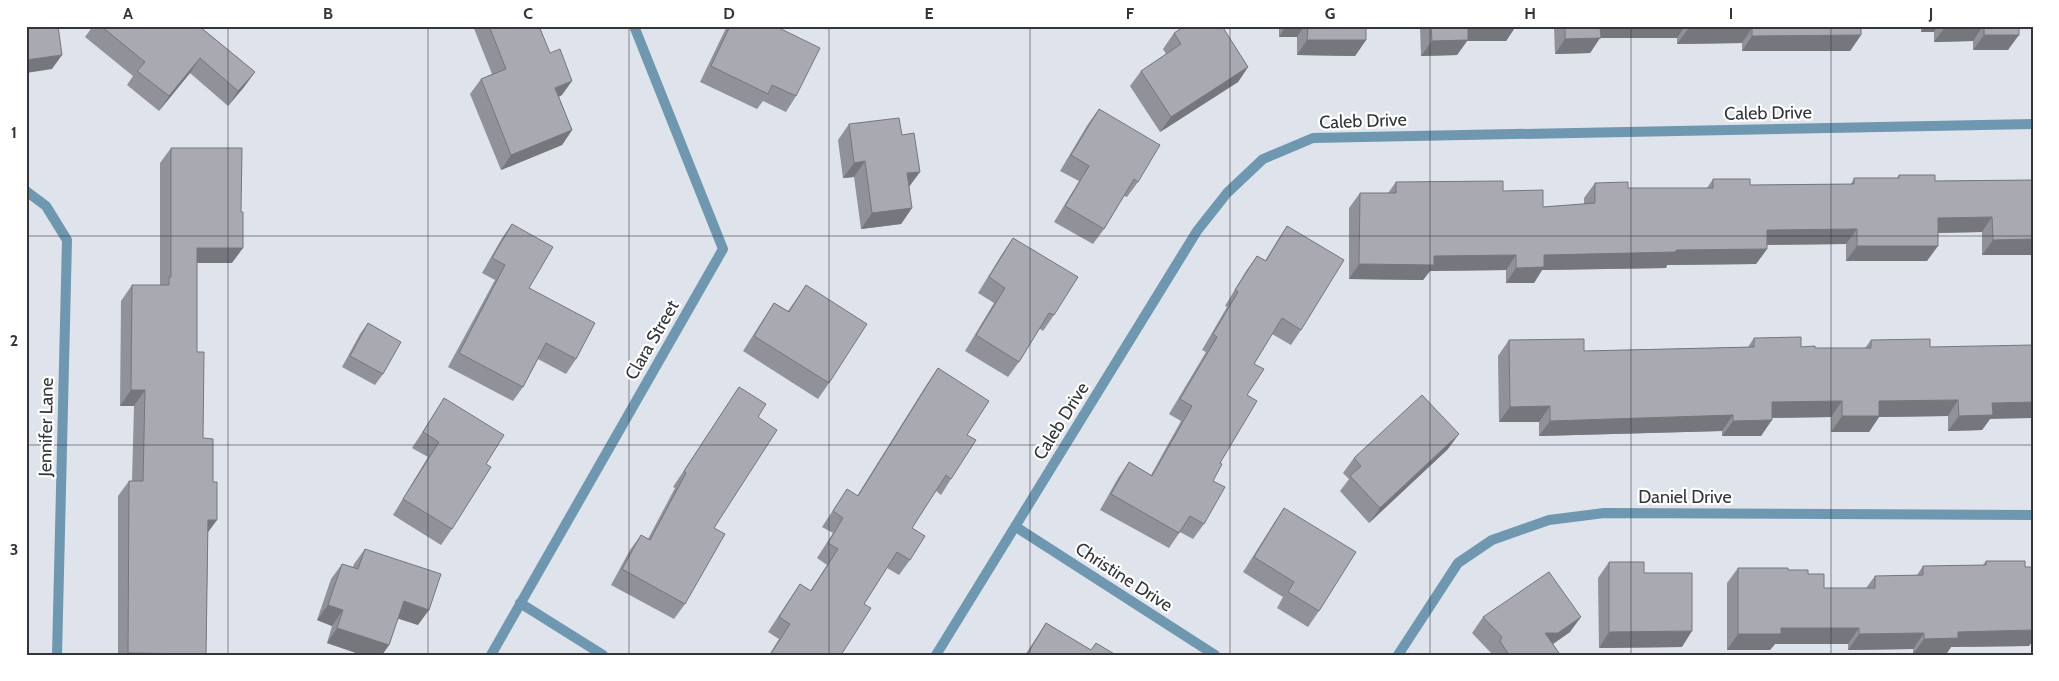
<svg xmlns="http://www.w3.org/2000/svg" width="2059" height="681" font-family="Cabin,sans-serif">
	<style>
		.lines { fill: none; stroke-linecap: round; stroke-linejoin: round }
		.minor { stroke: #6f97b0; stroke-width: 10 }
		.wall { fill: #919199 }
		.shaded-wall { fill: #76767d }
		.building { fill: #a9a9b2; stroke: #76767d }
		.grid { fill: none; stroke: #333539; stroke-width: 1; stroke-opacity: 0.55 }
		.labels { text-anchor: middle; stroke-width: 4.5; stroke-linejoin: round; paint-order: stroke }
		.street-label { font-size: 18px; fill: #333539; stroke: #fff }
		.neatline { fill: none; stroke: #333539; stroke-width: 2 }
		.grid-label { font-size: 16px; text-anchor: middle; font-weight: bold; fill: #333539 }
	</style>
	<rect width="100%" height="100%" fill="#dee3ec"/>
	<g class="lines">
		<g class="minor">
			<path d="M26,191L46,206L67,240L57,655"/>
			<path d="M1016,527L1215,655"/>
			<path d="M520,603L603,655"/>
			<path d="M491,655L723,249L634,26"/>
			<path d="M936,655L1197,231L1227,193L1263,159L1313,138L2033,124"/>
			<path d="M1398,655L1458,563L1492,540L1549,520L1604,513L2033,515"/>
		</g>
	</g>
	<g class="wall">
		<path d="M93,26H199L255,72L244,87L228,106L190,73L159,111L127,85L133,76L85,37Z"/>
		<path d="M473,26H539L562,95L559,97L572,130L562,145L501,170L470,94L481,79L492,74Z"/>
		<path d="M727,26H775L796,96L786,112L763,101L757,109L700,82Z"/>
		<path d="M1279,26H1366V40L1355,56L1297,55V37H1279Z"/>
		<path d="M1420,26H1516L1506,41H1467L1457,55L1421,56Z"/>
		<path d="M1554,26H2019L2008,50H1973V41L1934,42V32H1921V27L1861,28V35L1850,51H1742V43L1677,44V38H1600L1590,53L1555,54Z"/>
		<path d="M1174,33L1248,67L1238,82L1160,132L1130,86L1141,71L1166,54L1163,49Z"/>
		<path d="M1099,109L1138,182L1127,197L1124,196L1104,229L1093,244L1054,222L1079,181L1060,171L1088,124Z"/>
		<path d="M849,124L909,187L912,208L901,224L861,229L854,177L843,178L838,140Z"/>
		<path d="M171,148L232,263H197V352L203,438L208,533L206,655H118V496L129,481H132L134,406H120L121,301L132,285H160V163Z"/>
		<path d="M1899,175L1935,181L2033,180V255H1982V232L1938,233L1927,261H1846V244L1767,245V249L1756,264L1667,265L1666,268L1542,270L1534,283H1506V270L1430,271L1423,280L1349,279V208L1360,193H1388L1396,182L1503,191L1543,207L1584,204V198L1595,183L1628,188H1707L1713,179L1750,185L1851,184L1854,178H1897Z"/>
		<path d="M512,224L529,288L576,359L566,374L538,359L523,387L513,401L448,367L495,280L482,273L502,238Z"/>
		<path d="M1287,226L1301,330L1291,345L1272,334L1254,364L1247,395L1213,481L1204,524L1193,539L1180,532L1169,548L1100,510L1118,478L1129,462L1151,475L1181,421L1169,414L1206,352L1202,350L1227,307L1225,306L1246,271L1257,256L1265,261L1277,241Z"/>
		<path d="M1013,238L1054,315L1043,331L1039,328L1019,362L1008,377L965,351L994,303L978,293L1002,254Z"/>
		<path d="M806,285L829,383L818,399L743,351L764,318L774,303L788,311Z"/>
		<path d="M368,323L383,374L375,385L342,367L360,334Z"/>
		<path d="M1754,338L1801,347L1815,348H1865L1871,340L1930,347L1990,419L1982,430L1948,431V416L1879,417L1869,432H1831V417L1772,418L1761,436H1722V431L1539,436V422H1499L1498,356L1509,340L1584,351L1748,347Z"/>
		<path d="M938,368L967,435L951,479L941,495L936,491L912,528L910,560L899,575L887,568L864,604L841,655H769L779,639L768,632L789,600L800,584L810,591L827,565L817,558L833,533L822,527L847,489L857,496L927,384Z"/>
		<path d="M739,387L758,417L685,604L674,619L611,585L630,550L641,535L648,539L675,488L673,487Z"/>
		<path d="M444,398L452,529L441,545L393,515L428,457L412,448L434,414Z"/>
		<path d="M1448,449L1369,523L1340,491L1349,479L1343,473L1354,458Z"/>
		<path d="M1284,508L1319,611L1308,627L1277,608L1283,597L1243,572L1274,523Z"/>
		<path d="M365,549L418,625L398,618L389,645L382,655H362L327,643L332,626L317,620L331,579L342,564L353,567L354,564Z"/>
		<path d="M1986,561L2029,646L1951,647L1947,653L1913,654V649L1848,650V644H1775L1770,650H1727V583L1738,568L1788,570L1808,574L1824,588H1866L1875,576L1917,575L1923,566L1983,565Z"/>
		<path d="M1609,562L1644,573L1682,647L1599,648L1598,578Z"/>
		<path d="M1483,617L1570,632L1553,644L1559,653L1557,655H1490L1491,653L1472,633Z"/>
		<path d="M1046,623L1091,650L1116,655H1025Z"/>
	</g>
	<g class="shaded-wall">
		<path d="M1286,26H1304L1297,37H1279Z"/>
		<path d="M1468,26H1516L1506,41H1467L1457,55L1421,56L1432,41Z"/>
		<path d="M1598,26H1685L1677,38H1600L1590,53L1555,54L1565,39Z"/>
		<path d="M1852,26H1921V27L1850,29Z"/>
		<path d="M1925,26H1938L1934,32H1921Z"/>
		<path d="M1983,26L1973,41L1934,42L1945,27Z"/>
		<path d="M1752,28L1742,43L1677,44L1688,29Z"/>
		<path d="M1861,35L1850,51H1742L1752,36Z"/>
		<path d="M1984,35H2019L2008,50H1973Z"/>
		<path d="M1307,40H1366L1355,56L1297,55Z"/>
		<path d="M62,55L52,69L26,73V60Z"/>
		<path d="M200,58L190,73L159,111L169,96Z"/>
		<path d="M1248,67L1238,82L1160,132L1171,117Z"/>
		<path d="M255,72L244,87L228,106L238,91Z"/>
		<path d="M572,81L562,95L545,102L555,88Z"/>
		<path d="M572,130L562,145L501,170L511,155Z"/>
		<path d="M865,161L854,177L843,178L854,163Z"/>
		<path d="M920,172L909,187L907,173Z"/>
		<path d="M912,208L901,224L861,229L872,213Z"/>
		<path d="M1992,217L1982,232L1927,233L1938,218Z"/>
		<path d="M1857,229L1846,244L1756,245L1767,230Z"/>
		<path d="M2033,239V255H1982L1993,240Z"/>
		<path d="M1857,246H1938L1927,261H1846Z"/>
		<path d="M197,248H243L232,263H186Z"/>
		<path d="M1767,249L1756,264L1667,265L1666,268L1542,270L1534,283H1506L1516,268L1544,255L1676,250Z"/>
		<path d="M1516,255L1506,270L1430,271L1423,280L1349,279L1359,264L1434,256Z"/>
		<path d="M131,390H145L134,406H120Z"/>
		<path d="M1958,400L1948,416L1879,417L1869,432H1831L1842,416L1879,401Z"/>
		<path d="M1842,401L1831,417L1761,418L1772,402Z"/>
		<path d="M2033,402V418L1990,419L1982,430L1948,431L1959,416L1992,403Z"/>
		<path d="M1550,406L1539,422H1499L1510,407Z"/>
		<path d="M1733,415L1722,431L1539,436L1550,421Z"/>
		<path d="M1772,420L1761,436H1722L1733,421Z"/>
		<path d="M1459,434L1448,449L1369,523L1380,508Z"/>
		<path d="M208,520H217L206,535Z"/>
		<path d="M404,601L429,610L418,625L393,617Z"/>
		<path d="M328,605L343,610L332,626L317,620Z"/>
		<path d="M1581,617L1570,632L1547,648L1545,633Z"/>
		<path d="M337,628L389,645L382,655H362L327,643Z"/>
		<path d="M1781,628H1859L1848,644H1775L1770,650H1727L1738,634Z"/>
		<path d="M2033,630V641L2029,646L1951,647L1947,653L1913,654L1924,639L1958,632Z"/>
		<path d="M1692,631L1682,647L1599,648L1609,632Z"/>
		<path d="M1924,633L1913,649L1848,650L1859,634Z"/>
		<path d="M128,653L206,654V655H127Z"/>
	</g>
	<g class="building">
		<path d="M26,26H58L62,55L26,60Z"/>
		<path d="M101,26H199L255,72L238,91L200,58L169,96L137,71L145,62Z"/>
		<path d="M489,26H539L550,53L560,49L572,81L555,88L572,130L511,155L481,79L506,69Z"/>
		<path d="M730,26H775L820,48L796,96L772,85L768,94L711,66Z"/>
		<path d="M1185,26H1222L1248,67L1171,117L1141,71L1181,44L1174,33Z"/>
		<path d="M1308,26H1366V40H1307Z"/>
		<path d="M1431,26H1468V40L1432,41Z"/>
		<path d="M1565,26H1600L1601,38L1565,39Z"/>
		<path d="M1688,26H1861V35L1752,36V28L1688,29Z"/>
		<rect x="1984" y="26" width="35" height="9"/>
		<path d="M1099,109L1160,145L1138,182L1134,179L1104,229L1065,206L1089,166L1071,155Z"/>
		<path d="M899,118L902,135L914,133L920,172L907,173L912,208L872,213L865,161L854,163L849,124Z"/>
		<path d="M171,148H242L241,212H243V248H197V352H204L203,438L213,439V482H217V520H208L206,654L128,653L129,481H143L145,390H131L132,285H169V277H171Z"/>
		<path d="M1899,175H1935V181L2033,180V239L1993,240L1992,217L1938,218V246H1857V229L1767,230V249L1676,250V252L1544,255V267L1516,268V255L1434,256V265L1359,264L1360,193H1396V182L1503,181V191L1543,190V207L1595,203V183L1628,182V188H1713V179H1750V185L1854,184V178H1899Z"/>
		<path d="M512,224L553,247L529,288L595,323L576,359L546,343L523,387L459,353L505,265L492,258Z"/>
		<path d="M1287,226L1344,260L1301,330L1282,318L1254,364L1264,369L1247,395L1257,401L1220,463L1222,464L1213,481L1225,487L1204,524L1190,516L1179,533L1111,494L1129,462L1152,476L1192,406L1180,399L1217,337L1213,334L1238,292L1235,290L1257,256L1266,261Z"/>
		<path d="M1013,238L1078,277L1054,315L1049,313L1019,362L976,335L1005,288L989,277Z"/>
		<path d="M806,285L867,324L829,383L754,336L774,303L789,312Z"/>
		<path d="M368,323L401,342L383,374L350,356Z"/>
		<path d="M1801,337V347L1815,346V348H1871V340L1930,339V347L2033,345V402L1992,403L1993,415L1959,416L1958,400L1879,401V416H1842V401L1772,402V420L1733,421V415L1550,421V406L1510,407L1509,340L1584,339V351L1754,347V338Z"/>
		<path d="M938,368L989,401L967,435L976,440L951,479L946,475L912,528L925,536L910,560L897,552L864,604L871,608L841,655H770L790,624L779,617L800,584L811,591L838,549L828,543L843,518L833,511L847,489L858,496Z"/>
		<path d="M739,387L766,404L758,417L777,430L714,528L725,534L685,604L622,569L641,535L650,540L686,473L684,471Z"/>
		<path d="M1422,395L1459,434L1380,508L1350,476L1361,466L1354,458Z"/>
		<path d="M444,398L504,435L486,464L491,467L452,529L403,499L439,442L423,432Z"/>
		<path d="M1284,508L1356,552L1319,611L1288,592L1294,582L1254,557Z"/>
		<path d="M365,549L441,574L429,610L404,601L389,645L337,628L343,610L328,605L342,564L358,569Z"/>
		<path d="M1986,561H2025V567H2033V630L1958,632V638L1924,639V633L1859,634V628H1781V634H1738V568H1788V570H1808V574H1824V588H1875V576L1923,575V566L1986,565Z"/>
		<path d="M1609,562H1644V573H1692V631L1609,632Z"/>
		<path d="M1549,572L1581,617L1558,633H1545L1559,653L1556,655H1509L1500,641L1502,637L1483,617Z"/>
		<path d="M1046,623L1091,650L1096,643L1116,655H1027Z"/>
	</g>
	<path class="grid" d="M228,26V655M428,26V655M629,26V655M829,26V655M1030,26V655M1230,26V655M1430,26V655M1631,26V655M1831,26V655M26,236H2033M26,445H2033"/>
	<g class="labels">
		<g class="street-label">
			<text transform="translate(1768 113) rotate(-1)" y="6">Caleb Drive</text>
			<text transform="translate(1363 121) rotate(-2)" y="6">Caleb Drive</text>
			<text transform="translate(652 340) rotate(-60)" y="6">Clara Street</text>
			<text transform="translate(1061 421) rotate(-58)" y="6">Caleb Drive</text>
			<text transform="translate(46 427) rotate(-89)" y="6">Jennifer Lane</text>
			<text x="1685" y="503">Daniel Drive</text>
			<text transform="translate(1124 577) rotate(33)" y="6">Christine Drive</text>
		</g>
	</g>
	<rect width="2059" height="681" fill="none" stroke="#ffffff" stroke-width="55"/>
	<rect x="28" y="28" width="2004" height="626" class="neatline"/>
	<g class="grid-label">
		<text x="128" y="19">A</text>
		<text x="328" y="19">B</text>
		<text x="528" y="19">C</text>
		<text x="729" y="19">D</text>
		<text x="929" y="19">E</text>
		<text x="1130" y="19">F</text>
		<text x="1330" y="19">G</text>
		<text x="1530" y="19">H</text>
		<text x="1731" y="19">I</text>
		<text x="1931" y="19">J</text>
		<text x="14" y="138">1</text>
		<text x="14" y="346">2</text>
		<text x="14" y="555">3</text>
	</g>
</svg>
